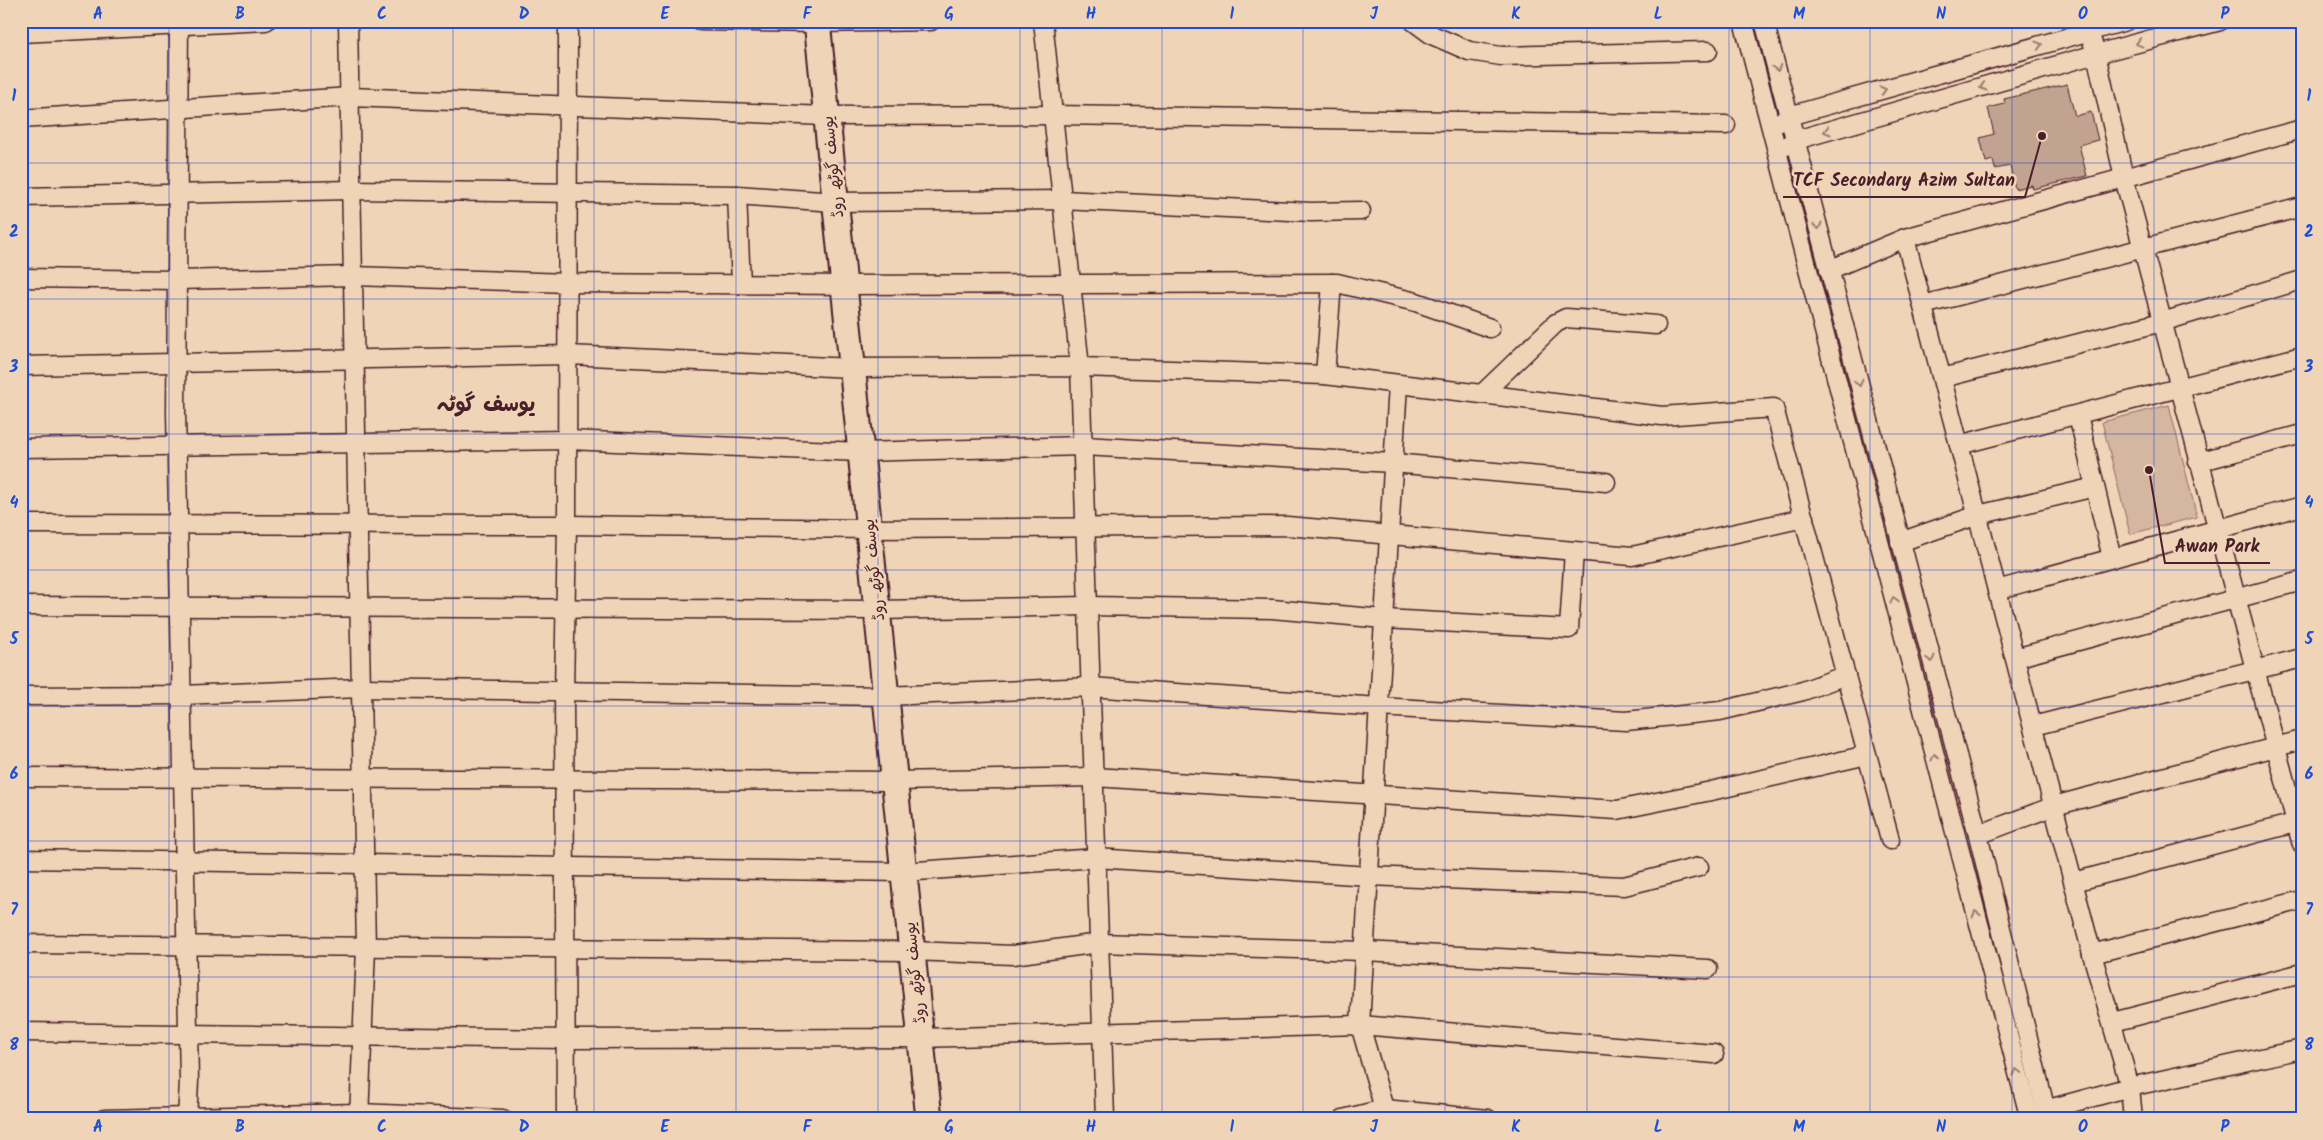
<svg xmlns="http://www.w3.org/2000/svg" width="2323" height="1140" font-family="Kalam,'Playpen Sans Arabic',sans-serif">
	<style>
		.green { fill: #d5b6a0; stroke: #906a66 }
		.building { fill: #c2a290; stroke: #4a1f2b }
		.lines { fill: none; stroke-linecap: round; stroke-linejoin: round }
		.street-casing { stroke: #4a1f2b; stroke-width: 21 }
		.secondary-casing { stroke: #4a1f2b; stroke-width: 29 }
		.street { stroke: #f0d4b7; stroke-width: 18 }
		.secondary { stroke: #f0d4b7; stroke-width: 25 }
		.oneway { stroke: #9d7a71 }
		.grid { fill: none; stroke: #1d4ed8; stroke-width: 1; stroke-opacity: 0.55 }
		.labels { text-anchor: middle; stroke-width: 5; stroke-linejoin: round; paint-order: stroke }
		.street-label { font-size: 16px; fill: #4a1f2b; stroke: #f0d4b7 }
		.district-label { font-size: 21px; font-weight: bold; fill: #4a1f2b; stroke: #f0d4b7 }
		.leader { fill: none; stroke: #4a1f2b; stroke-width: 2 }
		.callout-dot { fill: #4a1f2b; stroke: #f0d4b7; stroke-width: 2 }
		.callout-label { font-size: 18px; text-anchor: middle; font-weight: bold; fill: #4a1f2b; stroke: #f0d4b7; stroke-width: 5; stroke-linejoin: round; paint-order: stroke }
		.neatline { fill: none; stroke: #1d4ed8; stroke-width: 2 }
		.grid-label { font-size: 16px; text-anchor: middle; font-weight: bold; fill: #1d4ed8 }
	</style>
	<rect width="100%" height="100%" fill="#f0d4b7"/>
	<filter id="ink" filterUnits="userSpaceOnUse"><feTurbulence type="fractalNoise" baseFrequency=".02" numOctaves="2"/><feDisplacementMap in="SourceGraphic" scale="10" xChannelSelector="R" yChannelSelector="G"/><feConvolveMatrix kernelMatrix="1 2 1 2 8 2 1 2 1" color-interpolation-filters="sRGB"/></filter>
	<g filter="url(#ink)">
		<path class="green" d="M2169,405L2197,517L2130,534L2102,422Z"/>
		<path class="building" d="M2067,84L2075,116L2091,112L2098,140L2079,145L2087,176L2033,189L2032,185L2015,189L2010,166L1995,169L1993,160L1986,162L1980,138L1994,134L1988,108L2005,104L2004,99Z"/>
		<g class="lines">
			<defs>
				<g id="street">
					<path d="M179,21L176,412L189,1081L187,1119"/>
					<path d="M348,21L366,948L359,1119"/>
					<path d="M700,21L817,23L931,21"/>
					<path d="M1043,21L1080,367L1105,1119"/>
					<path d="M1413,21L1432,35L1469,51L1501,56L1708,51"/>
					<path d="M1743,21L2030,1119"/>
					<path d="M1764,21L1978,835L2048,1119"/>
					<path d="M2089,31L2096,54L2124,178L2302,845"/>
					<path d="M21,33L266,21"/>
					<path d="M21,119L350,97L827,116L1053,115L1726,125"/>
					<path d="M1780,122L1789,116L2126,21"/>
					<path d="M1786,146L1796,140L2096,54L2220,21"/>
					<path d="M737,195L741,284"/>
					<path d="M21,197L352,190L737,195L835,202L1062,200L1311,212L1361,211"/>
					<path d="M1905,238L2092,954L2130,1087L2133,1119"/>
					<path d="M1829,270L1905,238L2302,129"/>
					<path d="M21,278L177,280L353,276L568,283L844,285L1337,283L1416,302L1490,328"/>
					<path d="M1923,305L2302,207"/>
					<path d="M21,366L568,355L852,368L1080,367L1325,375L1662,416L1774,408L1890,840"/>
					<path d="M1325,375L1332,283"/>
					<path d="M1942,378L2162,322L2302,280"/>
					<path d="M1482,394L1556,323L1566,318L1656,325"/>
					<path d="M2078,415L2112,558"/>
					<path d="M1959,445L2302,356"/>
					<path d="M21,448L567,440L861,452L1083,446L1393,463L1606,482"/>
					<path d="M2198,462L2302,434"/>
					<path d="M21,524L567,525L869,529L1287,526L1632,556L1804,518"/>
					<path d="M1900,542L1978,515L2095,487"/>
					<path d="M1997,590L2302,506"/>
					<path d="M21,606L877,610L1088,606L1272,609L1384,619L1569,629L1574,551"/>
					<path d="M2015,658L2302,581"/>
					<path d="M21,696L181,695L361,688L886,696L1090,687L1379,707L1626,721L1720,711L1803,691L1846,675"/>
					<path d="M2033,726L2302,658"/>
					<path d="M21,777L895,781L1094,777L1617,810L1711,791L1867,755"/>
					<path d="M1978,835L2054,806L2302,740"/>
					<path d="M21,859L904,872L1096,858L1369,876L1624,886L1699,867"/>
					<path d="M2074,882L2302,821"/>
					<path d="M21,944L912,951L1013,955L1099,943L1364,951L1708,969"/>
					<path d="M2092,954L2302,900"/>
					<path d="M2113,1022L2302,973"/>
					<path d="M21,1032L566,1039L921,1038L1360,1025L1714,1054"/>
					<path d="M2045,1110L2130,1087L2302,1049"/>
					<path d="M104,1119L359,1113L503,1119"/>
					<path d="M566,1119L564,691L567,525L568,21"/>
					<path d="M1343,1119L1384,1109L1488,1119"/>
					<path d="M1387,1119L1360,1025L1398,384"/>
				</g>
				<path id="secondary" d="M817,21L929,1119"/>
			</defs>
			<use href="#street" class="street-casing"/>
			<use href="#secondary" class="secondary-casing"/>
			<use href="#street" class="street"/>
			<use href="#secondary" class="secondary"/>
		</g>
		<defs><path id="oneway-chevron" d="M-2-3.5L2.5 0L-2 3.5" fill="none" stroke-width="1.6" stroke-linecap="round" stroke-linejoin="round" transform="scale(1.25)"/></defs>
		<g class="oneway">
			<use href="#oneway-chevron" transform="translate(2139 43) rotate(165)"/>
			<use href="#oneway-chevron" transform="translate(2039 45) rotate(-16)"/>
			<use href="#oneway-chevron" transform="translate(1777 68) rotate(75)"/>
			<use href="#oneway-chevron" transform="translate(1983 87) rotate(164)"/>
			<use href="#oneway-chevron" transform="translate(1883 90) rotate(-16)"/>
			<use href="#oneway-chevron" transform="translate(1827 131) rotate(164)"/>
			<use href="#oneway-chevron" transform="translate(1818 226) rotate(76)"/>
			<use href="#oneway-chevron" transform="translate(1859 383) rotate(75)"/>
			<use href="#oneway-chevron" transform="translate(1894 600) rotate(-105)"/>
			<use href="#oneway-chevron" transform="translate(1931 659) rotate(75)"/>
			<use href="#oneway-chevron" transform="translate(1935 757) rotate(-105)"/>
			<use href="#oneway-chevron" transform="translate(1976 914) rotate(-105)"/>
			<use href="#oneway-chevron" transform="translate(2017 1072) rotate(-105)"/>
		</g>
	</g>
	<path class="grid" d="M169,21V1119M311,21V1119M453,21V1119M594,21V1119M736,21V1119M878,21V1119M1020,21V1119M1162,21V1119M1303,21V1119M1445,21V1119M1587,21V1119M1729,21V1119M1870,21V1119M2012,21V1119M2154,21V1119M21,163H2302M21,299H2302M21,434H2302M21,570H2302M21,706H2302M21,841H2302M21,977H2302"/>
	<g class="labels">
		<g class="street-label">
			<text transform="translate(832 167) rotate(-96)" y="6">یوسف گوٹھ روڈ</text>
			<text transform="translate(873 570) rotate(-96)" y="6">یوسف گوٹھ روڈ</text>
			<text transform="translate(914 973) rotate(-96)" y="6">یوسف گوٹھ روڈ</text>
		</g>
		<g class="district-label">
			<text x="486" y="411">یوسف گوٹہ</text>
		</g>
	</g>
	<path class="leader" d="M2042 136L2025 197H1783M2149 470L2165 563H2270"/>
	<g class="callout-dot">
		<circle cx="2042" cy="136" r="5"/>
		<circle cx="2149" cy="470" r="5"/>
	</g>
	<g class="callout-label">
		<text x="1904" y="186">TCF Secondary Azim Sultan</text>
		<text x="2217" y="552">Awan Park</text>
	</g>
	<rect width="2323" height="1140" fill="none" stroke="#f0d4b7" stroke-width="55"/>
	<rect x="28" y="28" width="2268" height="1084" class="neatline"/>
	<g class="grid-label">
		<text x="98" y="19">A</text>
		<text x="240" y="19">B</text>
		<text x="382" y="19">C</text>
		<text x="524" y="19">D</text>
		<text x="665" y="19">E</text>
		<text x="807" y="19">F</text>
		<text x="949" y="19">G</text>
		<text x="1091" y="19">H</text>
		<text x="1232" y="19">I</text>
		<text x="1374" y="19">J</text>
		<text x="1516" y="19">K</text>
		<text x="1658" y="19">L</text>
		<text x="1799" y="19">M</text>
		<text x="1941" y="19">N</text>
		<text x="2083" y="19">O</text>
		<text x="2225" y="19">P</text>
		<text x="14" y="101">1</text>
		<text x="2309" y="101">1</text>
		<text x="14" y="237">2</text>
		<text x="2309" y="237">2</text>
		<text x="14" y="372">3</text>
		<text x="2309" y="372">3</text>
		<text x="14" y="508">4</text>
		<text x="2309" y="508">4</text>
		<text x="14" y="644">5</text>
		<text x="2309" y="644">5</text>
		<text x="14" y="779">6</text>
		<text x="2309" y="779">6</text>
		<text x="14" y="915">7</text>
		<text x="2309" y="915">7</text>
		<text x="14" y="1050">8</text>
		<text x="2309" y="1050">8</text>
		<text x="98" y="1132">A</text>
		<text x="240" y="1132">B</text>
		<text x="382" y="1132">C</text>
		<text x="524" y="1132">D</text>
		<text x="665" y="1132">E</text>
		<text x="807" y="1132">F</text>
		<text x="949" y="1132">G</text>
		<text x="1091" y="1132">H</text>
		<text x="1232" y="1132">I</text>
		<text x="1374" y="1132">J</text>
		<text x="1516" y="1132">K</text>
		<text x="1658" y="1132">L</text>
		<text x="1799" y="1132">M</text>
		<text x="1941" y="1132">N</text>
		<text x="2083" y="1132">O</text>
		<text x="2225" y="1132">P</text>
	</g>
</svg>
